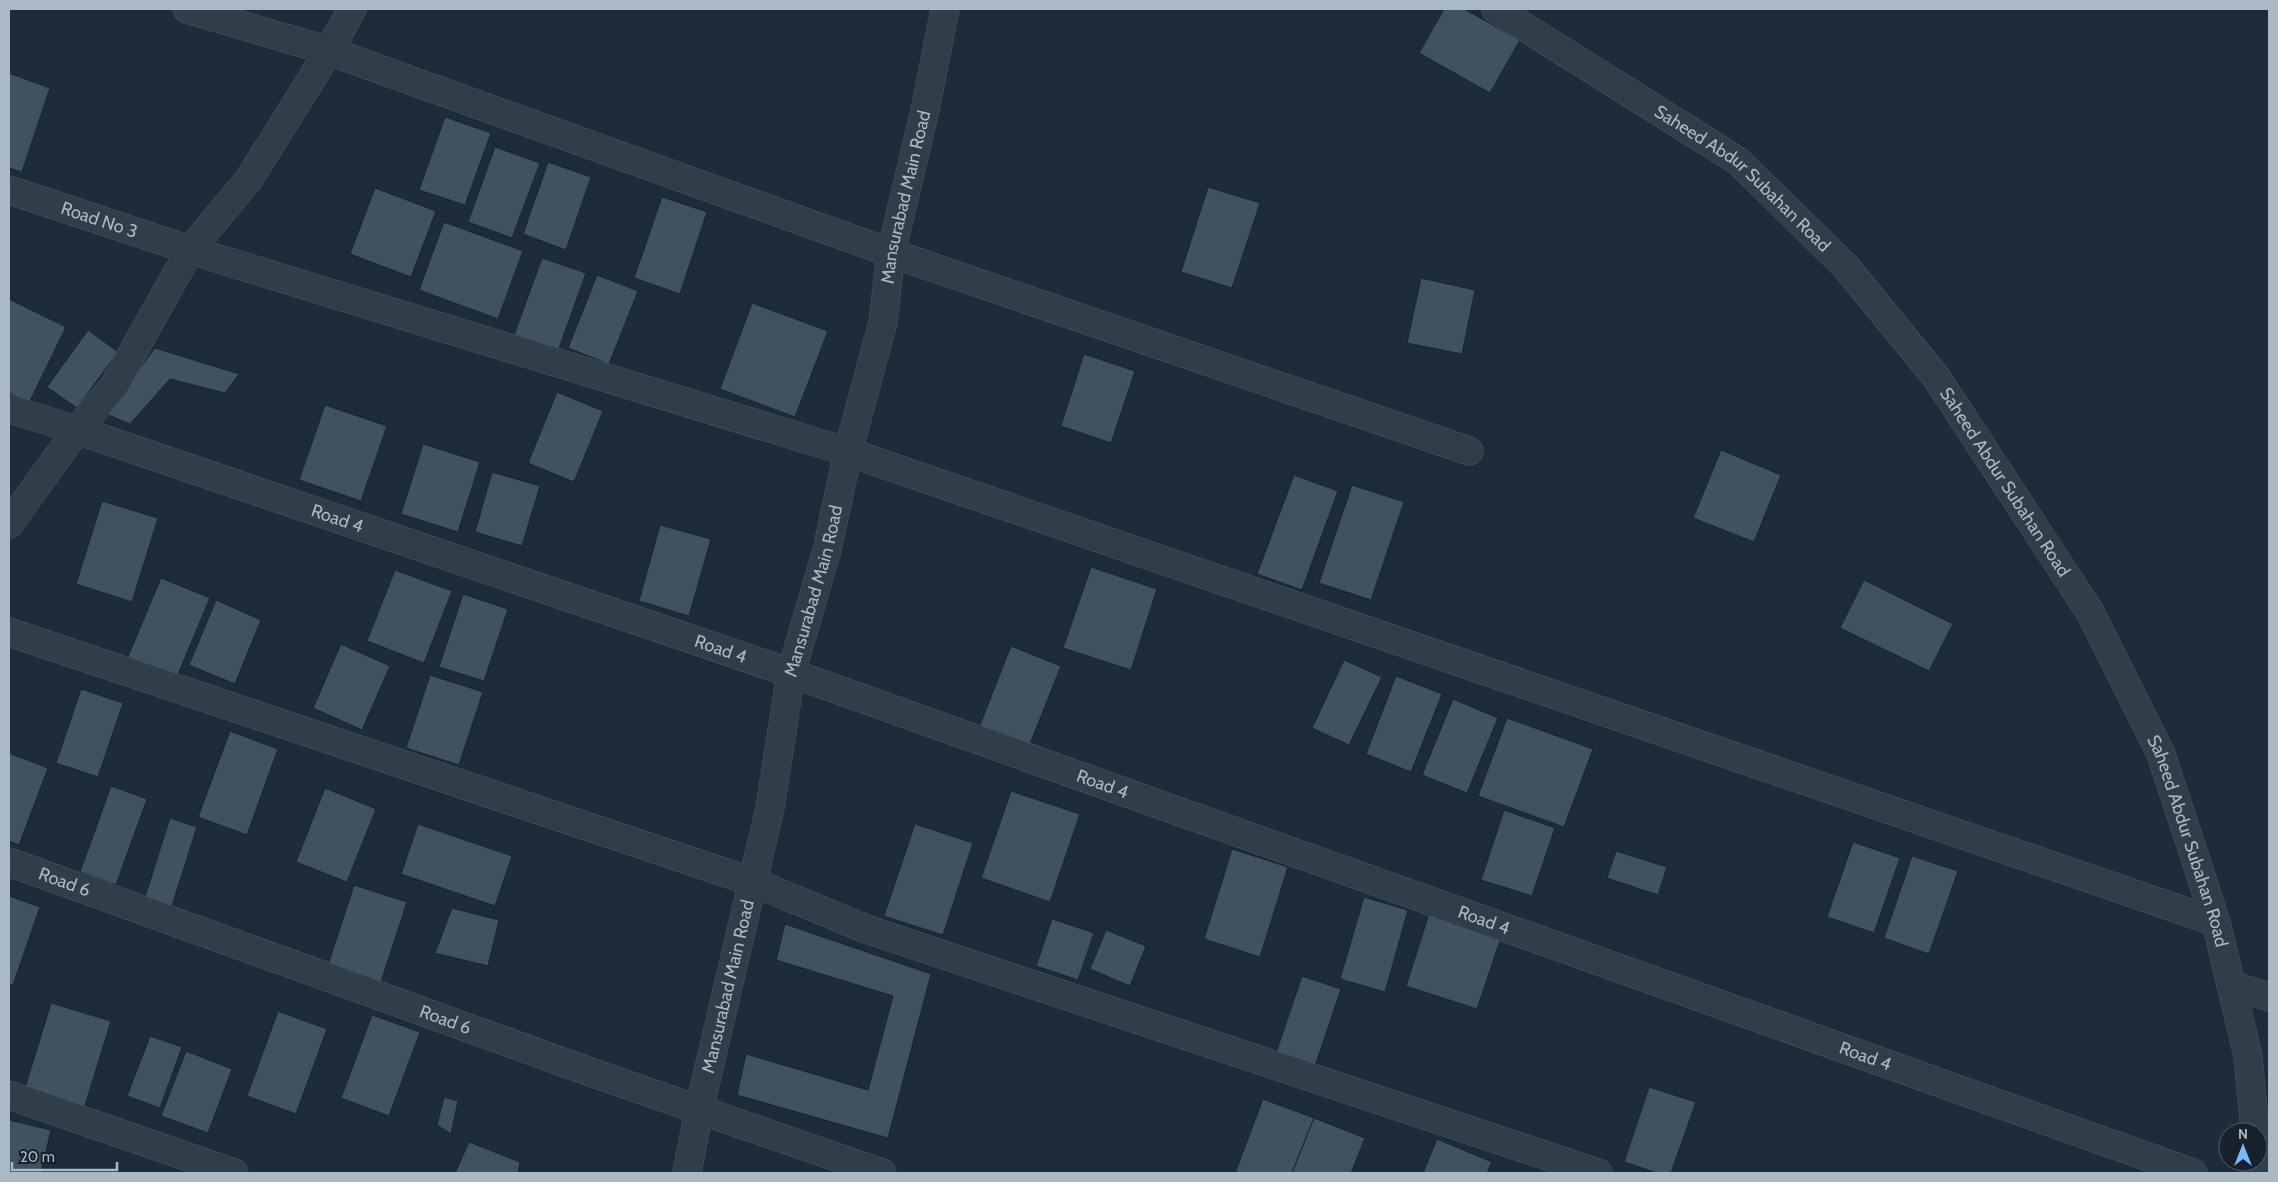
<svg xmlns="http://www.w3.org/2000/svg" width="2278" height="1182" font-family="Cabin,sans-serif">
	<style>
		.building { fill: #405160; stroke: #19242e }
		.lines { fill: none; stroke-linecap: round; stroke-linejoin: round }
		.minor-casing { stroke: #4c5863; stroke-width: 29 }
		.minor { stroke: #313d48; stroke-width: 28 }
		.labels { text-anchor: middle; stroke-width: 4; stroke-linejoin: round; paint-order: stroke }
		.street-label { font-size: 18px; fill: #abb8c5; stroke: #17222c }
	</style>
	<rect width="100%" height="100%" fill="#1e2b38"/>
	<g class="building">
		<path d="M1444,9H1464L1520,40L1490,93L1419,53Z"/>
		<path d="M9,73L50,88L22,172L9,168Z"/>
		<path d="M445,117L491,133L465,205L419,190Z"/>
		<path d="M495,147L540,163L512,238L468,222Z"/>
		<path d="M548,162L591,177L566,250L523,234Z"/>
		<path d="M1208,187L1260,203L1232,288L1181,272Z"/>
		<path d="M375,188L436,211L411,277L350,254Z"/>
		<path d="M662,197L707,212L680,294L634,278Z"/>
		<path d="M444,222L523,251L498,319L419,290Z"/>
		<path d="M542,258L586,273L557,354L513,338Z"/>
		<path d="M597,275L638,291L609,364L568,348Z"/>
		<path d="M1421,278L1475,290L1462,354L1407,343Z"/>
		<path d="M9,299L66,327L29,403L9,393Z"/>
		<path d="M752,303L828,331L795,417L720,389Z"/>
		<path d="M88,330L118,352L77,408L47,387Z"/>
		<path d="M155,348L239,374L225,393L170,379L130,424L106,414Z"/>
		<path d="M1084,354L1135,371L1111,443L1061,426Z"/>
		<path d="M557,392L603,411L574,482L528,463Z"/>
		<path d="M325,405L387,426L361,501L299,480Z"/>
		<path d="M423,444L480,462L458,532L401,514Z"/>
		<path d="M1721,450L1781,475L1754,542L1693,518Z"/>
		<path d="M492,472L540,486L522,546L475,532Z"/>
		<path d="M1294,475L1338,491L1302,590L1257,574Z"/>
		<path d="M1352,485L1404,502L1371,600L1319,583Z"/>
		<path d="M102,501L158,518L132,602L76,584Z"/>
		<path d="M660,525L711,539L689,616L639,601Z"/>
		<path d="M1091,567L1157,589L1131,670L1063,648Z"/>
		<path d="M395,570L452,591L424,663L367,641Z"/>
		<path d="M161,578L210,598L176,679L127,659Z"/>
		<path d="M1864,580L1953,624L1929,671L1840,628Z"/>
		<path d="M463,594L508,609L484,681L439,667Z"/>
		<path d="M216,600L261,620L235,684L189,665Z"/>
		<path d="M341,644L390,666L362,730L313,708Z"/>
		<path d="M1011,646L1061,666L1026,754L976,735Z"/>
		<path d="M1344,660L1382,677L1349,745L1312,728Z"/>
		<path d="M430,675L483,692L459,765L406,748Z"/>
		<path d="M1396,676L1442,694L1411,772L1366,754Z"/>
		<path d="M81,689L123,703L98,777L56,763Z"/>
		<path d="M1453,699L1498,718L1467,793L1422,775Z"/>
		<path d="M1507,718L1593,749L1564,827L1478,796Z"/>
		<path d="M230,731L278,749L247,835L198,817Z"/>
		<path d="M9,753L48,768L19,845L9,841Z"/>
		<path d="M111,786L147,799L116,885L80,872Z"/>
		<path d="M325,788L376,809L347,882L296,862Z"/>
		<path d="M1011,791L1080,814L1050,902L981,878Z"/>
		<path d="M1504,810L1555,828L1532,896L1481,880Z"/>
		<path d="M170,818L197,827L171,909L144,900Z"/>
		<path d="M418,824L512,856L495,906L401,874Z"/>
		<path d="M915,824L973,843L943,935L884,916Z"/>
		<path d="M1853,842L1900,858L1874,933L1827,917Z"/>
		<path d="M1232,849L1288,867L1260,957L1204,939Z"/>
		<path d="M1616,851L1667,867L1658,895L1607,878Z"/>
		<path d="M1912,856L1958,871L1929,954L1884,938Z"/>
		<path d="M354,885L407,902L381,982L328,965Z"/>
		<path d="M9,896L40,907L13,985L9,984Z"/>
		<path d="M1364,897L1408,910L1385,992L1340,979Z"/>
		<path d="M452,908L499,920L488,966L435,953Z"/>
		<path d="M1429,914L1501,938L1477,1009L1406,986Z"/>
		<path d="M1052,919L1094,933L1078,980L1036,966Z"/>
		<path d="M785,924L931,974L888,1138L737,1095L746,1054L868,1090L893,996L776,960Z"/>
		<path d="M1106,930L1146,946L1130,986L1090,969Z"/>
		<path d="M1302,976L1341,989L1314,1069L1275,1056Z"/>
		<path d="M51,1003L111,1021L84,1109L24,1091Z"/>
		<path d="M278,1011L327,1029L296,1114L247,1096Z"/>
		<path d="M372,1015L420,1032L389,1116L341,1098Z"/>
		<path d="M150,1036L182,1047L160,1108L127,1096Z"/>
		<path d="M186,1051L232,1069L208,1133L161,1116Z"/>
		<path d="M1649,1087L1696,1102L1671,1173H1657L1624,1162Z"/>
		<path d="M444,1097L458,1101L451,1134L437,1125Z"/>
		<path d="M1263,1099L1314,1118L1292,1173H1235Z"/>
		<path d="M1314,1118L1365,1138L1351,1173H1292Z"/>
		<path d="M9,1120L51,1130L41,1173H9Z"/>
		<path d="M1437,1139L1492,1162L1487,1173H1423Z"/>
		<path d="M469,1142L520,1162L518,1173H455Z"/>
	</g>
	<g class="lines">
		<defs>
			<g id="minor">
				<path d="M187,9L329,51L891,253L1469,451"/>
				<path id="s1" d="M1496,9L1738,161L1846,267L1936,377L2090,612L2161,754L2216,922L2248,1056L2255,1132"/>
				<path id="s2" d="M9,190L190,250L848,452L2216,922"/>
				<path id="s3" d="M9,409L77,430L791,673L2193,1173"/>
				<path d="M9,524L77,430L115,384L190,250L249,179L329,51L352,9"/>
				<path d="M9,632L753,882L866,929L1598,1173"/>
				<path id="s4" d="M9,862L593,1073L882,1173"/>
				<path d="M2231,985L2269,997"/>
				<path d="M9,1095L234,1173"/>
				<path d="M2258,1159L2259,1173"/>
				<path id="s5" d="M687,1173L699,1110L770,808L791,673L827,550L848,452L883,322L891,253L925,110L945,9"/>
			</g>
		</defs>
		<use href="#minor" class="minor-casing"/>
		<use href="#minor" class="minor"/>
	</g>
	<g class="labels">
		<g class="street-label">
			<text dy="6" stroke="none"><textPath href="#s1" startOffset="300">Saheed Abdur Subahan Road</textPath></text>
			<text dy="6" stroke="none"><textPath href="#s5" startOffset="1001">Mansurabad Main Road</textPath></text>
			<text dy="6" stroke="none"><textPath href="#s2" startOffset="95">Road No 3</textPath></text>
			<text dy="6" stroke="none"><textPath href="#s1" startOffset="705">Saheed Abdur Subahan Road</textPath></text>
			<text dy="6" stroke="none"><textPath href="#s3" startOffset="346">Road 4</textPath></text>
			<text dy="6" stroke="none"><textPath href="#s5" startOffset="596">Mansurabad Main Road</textPath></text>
			<text dy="6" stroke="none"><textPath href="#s3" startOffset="751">Road 4</textPath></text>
			<text dy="6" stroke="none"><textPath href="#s3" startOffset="1156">Road 4</textPath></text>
			<text dy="6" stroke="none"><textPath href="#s1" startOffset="1110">Saheed Abdur Subahan Road</textPath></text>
			<text dy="6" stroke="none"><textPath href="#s4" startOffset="59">Road 6</textPath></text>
			<text dy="6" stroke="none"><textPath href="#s3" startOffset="1561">Road 4</textPath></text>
			<text dy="6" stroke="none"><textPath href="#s5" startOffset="191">Mansurabad Main Road</textPath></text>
			<text dy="6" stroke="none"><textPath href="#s4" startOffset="464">Road 6</textPath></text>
			<text dy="6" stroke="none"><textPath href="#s3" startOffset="1966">Road 4</textPath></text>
		</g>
	</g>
	<rect width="2278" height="1182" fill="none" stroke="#abb8c5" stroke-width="20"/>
	<g transform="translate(2243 1147)"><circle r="24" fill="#17222c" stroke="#525e69"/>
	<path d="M0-4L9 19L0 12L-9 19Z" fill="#76b9ff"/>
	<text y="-8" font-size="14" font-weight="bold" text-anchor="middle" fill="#abb8c5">N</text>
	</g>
	<path d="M12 1162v8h105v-8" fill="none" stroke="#abb8c5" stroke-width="2.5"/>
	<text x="20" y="1162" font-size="15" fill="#abb8c5" stroke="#17222c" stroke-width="4" paint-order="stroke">20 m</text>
</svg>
